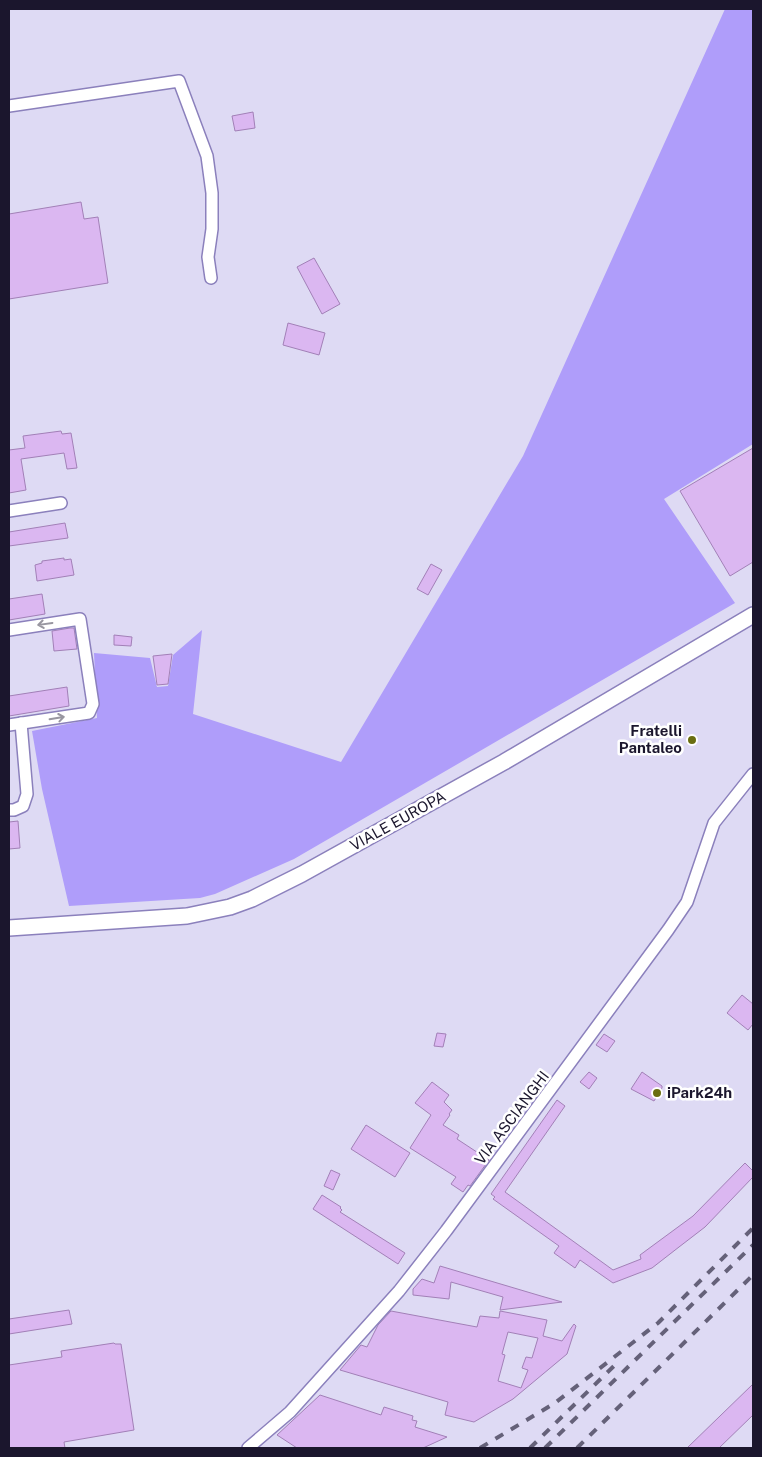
<svg xmlns="http://www.w3.org/2000/svg" width="762" height="1457" font-family="'Public Sans',sans-serif">
	<style>
		.green { fill: #af9dfa }
		.building { fill: #dbb7f1; stroke: #a280b7; fill-rule: evenodd }
		.lines { fill: none; stroke-linecap: round; stroke-linejoin: round }
		.minor-casing { stroke: #8b80bc; stroke-width: 14 }
		.secondary-casing { stroke: #8b80bc; stroke-width: 18 }
		.minor { stroke: #fff; stroke-width: 11 }
		.secondary { stroke: #fff; stroke-width: 15 }
		.rail { stroke: #656179; stroke-width: 4; stroke-dasharray: 9 9; stroke-linecap: butt }
		.oneway { stroke: #9896a0 }
		.poi-dot { fill: #696d10; stroke: #fff; stroke-width: 2 }
		.labels { text-anchor: middle; stroke-width: 5; stroke-linejoin: round; paint-order: stroke }
		.poi-label { font-size: 15px; font-weight: bold; fill: #1b162d; stroke: #fff; text-anchor: end }
		.street-label { font-size: 15px; fill: #1b162d; stroke: #fff }
	</style>
	<rect width="100%" height="100%" fill="#dedaf4"/>
	<path class="green" d="M725,9H753V444L664,499L735,603L294,859L215,894L200,898L69,906L42,789L32,731L97,718L94,653L150,658L157,687L168,686L173,655L202,630L193,714L341,762L523,456Z"/>
	<g class="building">
		<path d="M253,112L255,128L235,131L232,116Z"/>
		<path d="M81,202L84,219L98,217L108,283L9,299V214Z"/>
		<path d="M314,258L340,304L322,314L297,267Z"/>
		<path d="M288,323L325,333L319,355L283,345Z"/>
		<path d="M61,431L62,434L71,433L77,468L67,469L64,453L21,459L26,490L9,493V450L25,448L23,436Z"/>
		<path d="M753,448V562L730,576L680,491Z"/>
		<path d="M65,523L68,538L9,546V532Z"/>
		<path d="M64,558V560L71,559L74,575L37,581L35,565L42,563V561Z"/>
		<path d="M431,564L442,570L428,595L417,589Z"/>
		<path d="M42,594L45,614L9,620V599Z"/>
		<path d="M70,628H74L77,649L54,651L52,631Z"/>
		<path d="M114,635L132,637L131,646L114,645Z"/>
		<path d="M172,654L168,684L157,685L153,656Z"/>
		<path d="M67,687L69,706L9,716V696Z"/>
		<path d="M18,821L20,848L9,849V822Z"/>
		<path d="M742,995L753,1004V1024L748,1030L727,1013Z"/>
		<path d="M437,1033L446,1034L443,1047L434,1046Z"/>
		<path d="M604,1034L615,1041L607,1052L596,1045Z"/>
		<path d="M589,1072L597,1078L589,1089L580,1082Z"/>
		<path d="M642,1072L662,1086V1088L654,1101L631,1089Z"/>
		<path d="M432,1082L449,1095L444,1102L452,1110L449,1114L450,1115L443,1125L459,1135L457,1139L489,1160L470,1186L468,1185L463,1192L451,1184L456,1177L410,1148L431,1115L415,1103Z"/>
		<path d="M557,1100L565,1106L505,1192L613,1270L641,1259L640,1255L693,1216L745,1163L753,1171V1177L705,1227L679,1247L652,1268L613,1283L580,1260L575,1268L554,1253L559,1246L493,1199L495,1197L491,1194Z"/>
		<path d="M366,1125L410,1153L395,1177L351,1149Z"/>
		<path d="M331,1170L340,1174L333,1190L324,1186Z"/>
		<path d="M322,1195L341,1207L340,1208L342,1210L340,1212L405,1253L398,1264L313,1209Z"/>
		<path d="M440,1266L541,1296L562,1302L500,1310L503,1297L451,1282L449,1299L413,1295V1289L422,1279L434,1283Z"/>
		<path d="M69,1310L72,1324L9,1334V1319Z"/>
		<path d="M391,1311L477,1327L480,1316L499,1318L500,1311L547,1320L543,1336L562,1341L574,1324L576,1326L567,1354L513,1399L474,1422L445,1415L448,1402L340,1370L361,1345L367,1347L378,1325ZM508,1332L538,1338L532,1358L526,1357L522,1368L528,1370L521,1388L498,1381L505,1355L502,1354Z"/>
		<path d="M114,1343L115,1344H121L134,1430L64,1442L65,1448H9V1365L62,1357L61,1351Z"/>
		<path d="M753,1384V1415L719,1448H687Z"/>
		<path d="M320,1395L381,1415L384,1407L413,1416L412,1420L417,1421L415,1427L447,1437L423,1448H297L277,1435Z"/>
	</g>
	<g class="lines">
		<defs>
			<g id="minor">
				<path d="M9,106L179,81L207,156L212,193V229L208,257L211,278"/>
				<path d="M9,511L61,503"/>
				<path d="M9,630L80,619L93,704L89,713L9,725"/>
				<path d="M9,810H14L23,806L27,794L21,723"/>
				<path d="M248,1448L290,1412L399,1291L446,1231L668,930L687,902L714,823L753,774"/>
			</g>
			<path id="secondary" d="M9,928L187,916L230,907L252,899L302,874L504,762L753,615"/>
		</defs>
		<use href="#minor" class="minor-casing"/>
		<use href="#secondary" class="secondary-casing"/>
		<use href="#minor" class="minor"/>
		<use href="#secondary" class="secondary"/>
		<g class="rail">
			<path d="M480,1448L555,1403L658,1323L753,1228"/>
			<path d="M530,1448L619,1361"/>
			<path d="M545,1448L753,1245"/>
			<path d="M577,1448L753,1275"/>
		</g>
	</g>
	<defs><path id="oneway-shaft" d="M-6 0H5M1.5-3L5.5 0L1.5 3" fill="none" stroke-width="1.6" stroke-linecap="round" stroke-linejoin="round" transform="scale(1.25)"/></defs>
	<g class="oneway">
		<use href="#oneway-shaft" transform="translate(45 624) rotate(172)"/>
		<use href="#oneway-shaft" transform="translate(57 718) rotate(-9)"/>
	</g>
	<g class="poi-dot">
		<circle cx="692" cy="740" r="5"/>
		<circle cx="657" cy="1093" r="5"/>
	</g>
	<g class="labels">
		<g class="poi-label">
			<text x="682" y="736">Fratelli<tspan x="682" dy="17">Pantaleo</tspan></text>
			<text x="667" y="1098" text-anchor="start">iPark24h</text>
		</g>
		<g class="street-label">
			<text transform="translate(398 821) rotate(-29)" y="5">VIALE EUROPA</text>
			<text transform="translate(512 1118) rotate(-53)" y="5">VIA ASCIANGHI</text>
		</g>
	</g>
	<rect width="762" height="1457" fill="none" stroke="#1b162d" stroke-width="20"/>
</svg>
